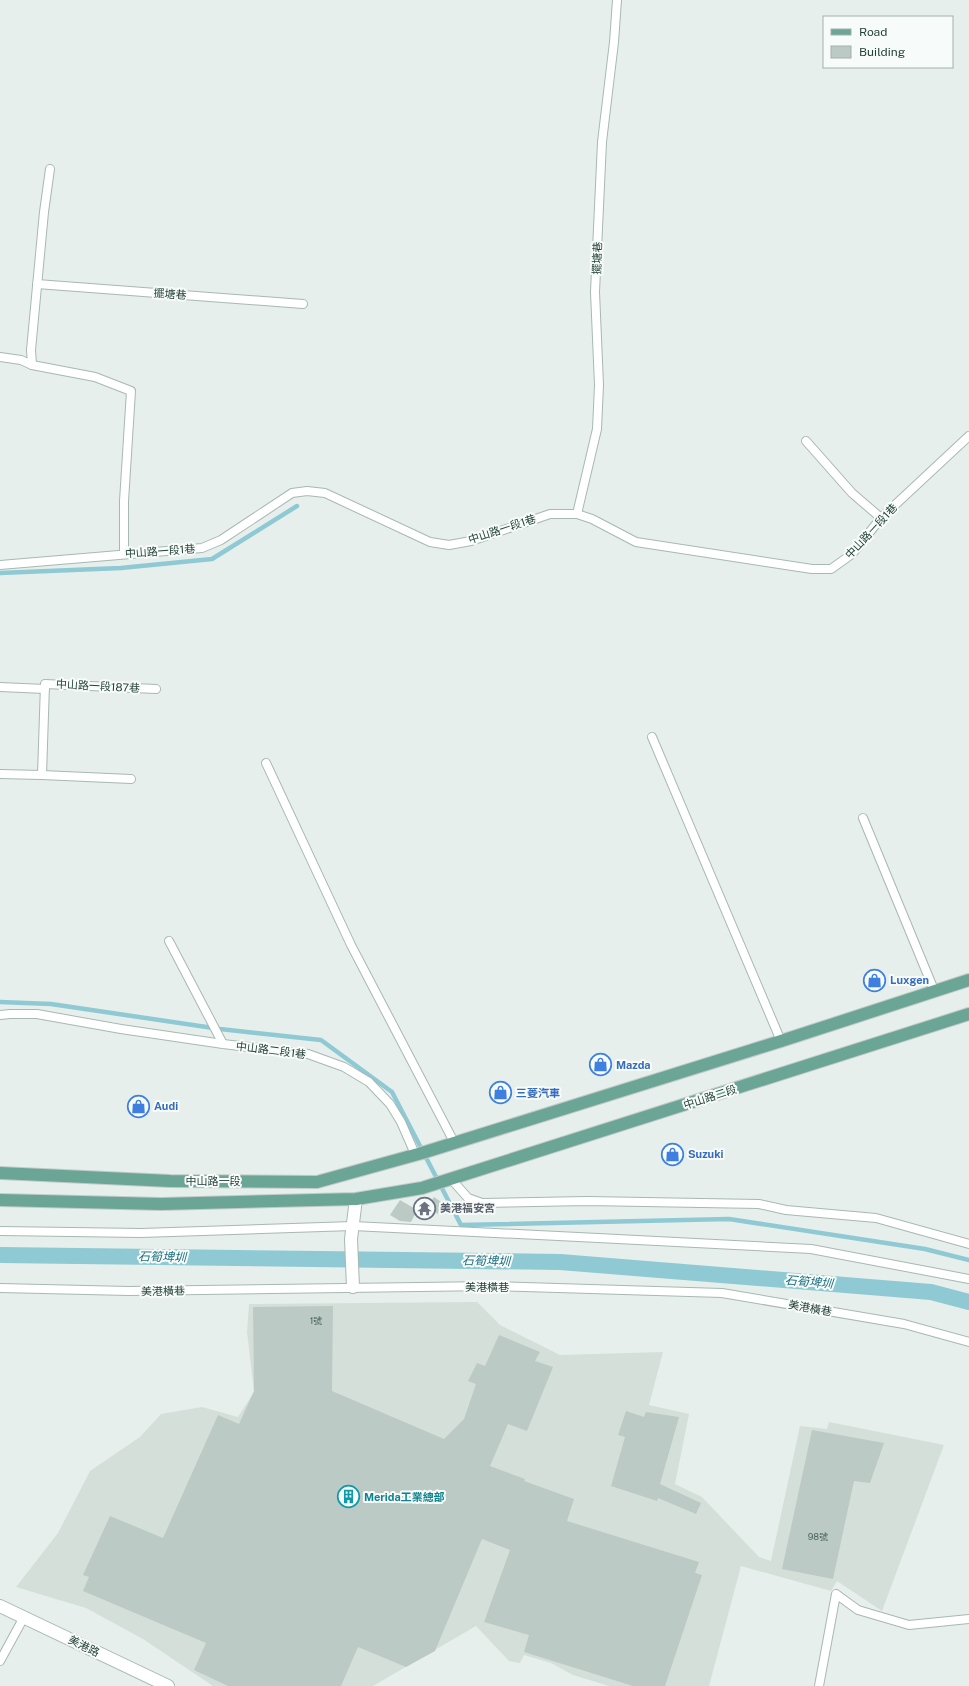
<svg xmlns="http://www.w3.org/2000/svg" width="969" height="1686" font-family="'Public Sans','Noto Sans TC',sans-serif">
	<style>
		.built { fill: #d4dfda }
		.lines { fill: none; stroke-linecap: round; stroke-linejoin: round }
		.stream { stroke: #8ec9d4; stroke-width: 4.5 }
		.canal { stroke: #8ec9d4; stroke-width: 16 }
		.building { fill: #bbcac4 }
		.service-casing { stroke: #a8b8b2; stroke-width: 10 }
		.minor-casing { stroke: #a8b8b2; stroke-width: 14 }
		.tertiary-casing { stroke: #a8b8b2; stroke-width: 14 }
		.primary-casing { stroke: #c2cac8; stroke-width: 14 }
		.service { stroke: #fff; stroke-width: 8 }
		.minor { stroke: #fff; stroke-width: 12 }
		.tertiary { stroke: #fff; stroke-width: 12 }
		.primary { stroke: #6aa596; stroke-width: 12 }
		.labels { text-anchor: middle; stroke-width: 4; stroke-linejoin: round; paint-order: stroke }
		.number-label { font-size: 9px; fill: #4a645c }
		.street-label { font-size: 11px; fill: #24423a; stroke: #f7fbf9 }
		.shop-label { font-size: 11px; font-weight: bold; fill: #366cbe; stroke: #f7fbf9; text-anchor: start }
		.worship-label { font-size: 11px; font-weight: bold; fill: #5b616d; stroke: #f7fbf9; text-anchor: start }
		.culture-label { font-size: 11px; font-weight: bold; fill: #0d838f; stroke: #f7fbf9; text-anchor: start }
		.water-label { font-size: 12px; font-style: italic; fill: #1c6f80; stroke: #f7fbf9 }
	</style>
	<rect width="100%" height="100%" fill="#e6efeb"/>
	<path class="built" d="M477,1302L500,1325L560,1355L663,1352L649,1405L689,1414L675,1484L702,1497L759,1557L771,1561L800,1426L827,1429L829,1422L944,1445L882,1611L837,1581L831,1591L741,1566L709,1686H609L573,1675L551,1663L524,1655L520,1663L509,1661L476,1626L373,1686H213L143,1639L86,1608L16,1587L58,1533L90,1471L140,1437L161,1414L202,1407L238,1417L254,1392L247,1332L249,1304Z"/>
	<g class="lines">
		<g class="stream">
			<path d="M0,573L121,568L212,559L297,506"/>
			<path d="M0,1002L51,1004L220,1029L321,1040L392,1092L461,1225L729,1219L925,1249L969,1260"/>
		</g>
		<path class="canal" d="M0,1255L560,1262L931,1292L969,1302"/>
	</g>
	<g class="building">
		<path d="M434,1197L444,1204L438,1214L427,1207Z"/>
		<path d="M400,1200L417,1210L411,1222L400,1221L390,1215Z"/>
		<path d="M333,1306L332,1391L444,1439L464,1419L476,1384L468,1381L477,1363L485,1366L499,1335L540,1352L535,1361L553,1367L527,1431L508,1424L490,1466L525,1479L524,1481L574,1499L567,1521L699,1562L695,1573L702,1575L665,1686H633L524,1652L529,1635L484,1622L510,1550L482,1539L435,1651L406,1667L358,1647L341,1686H228L194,1670L206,1643L83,1591L89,1577L83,1575L110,1516L163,1538L218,1415L239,1424L254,1391L253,1307Z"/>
		<path d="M626,1411L644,1417L646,1412L679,1417L660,1484L701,1503L696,1514L658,1498L657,1501L611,1486L625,1437L618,1435Z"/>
		<path d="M812,1430L884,1443L870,1483L854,1481L833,1579L782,1569Z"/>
	</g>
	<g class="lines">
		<defs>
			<g id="service">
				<path d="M37,284L303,304"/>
				<path d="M0,357L21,360L32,365L95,377L131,391L124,501V554"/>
				<path d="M32,365L31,350L44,212L50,169"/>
				<path d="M806,441L852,493L881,518"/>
				<path d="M577,514L597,429L599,385L595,292L598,228L602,142L614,42L617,0"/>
				<path d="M0,565L202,548L221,540L292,493L307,491L325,493L430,542L449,545L471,541L550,514H577L592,519L636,542L812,569H831L852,554L881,518L969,436"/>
				<path d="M0,687L45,689"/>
				<path d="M652,737L781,1041"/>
				<path d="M266,763L351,945L454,1142"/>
				<path d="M0,774L42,775L45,684L156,689"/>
				<path d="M42,775L131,779"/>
				<path d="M863,818L934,990"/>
				<path d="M169,941L223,1044"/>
				<path d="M0,1015L10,1014H37L121,1029L223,1044L308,1054L344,1067L369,1082L390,1104L401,1122L415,1154"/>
				<path d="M452,1180L468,1198L482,1203L587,1201L759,1204L786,1210L876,1218L969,1244"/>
				<path d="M0,1231L141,1233L353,1226L598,1238L811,1249L969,1279"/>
				<path d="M0,1288L129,1291L491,1286L722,1293L904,1324L969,1342"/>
				<path d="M0,1661L24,1617"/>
				<path d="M819,1686L836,1594L858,1610L909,1625L969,1619"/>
			</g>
			<path id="minor" d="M353,1287L351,1239L356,1199"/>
			<path id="tertiary" d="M0,1606L168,1686"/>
			<g id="primary">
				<path d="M0,1173L170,1181L317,1182L422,1153L781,1041L969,980"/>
				<path d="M0,1200L161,1204L356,1199L422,1188L969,1014"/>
			</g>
		</defs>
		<use href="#service" class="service-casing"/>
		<use href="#minor" class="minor-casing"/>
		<use href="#tertiary" class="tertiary-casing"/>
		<use href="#primary" class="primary-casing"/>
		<use href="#service" class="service"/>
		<use href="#minor" class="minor"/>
		<use href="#tertiary" class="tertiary"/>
		<use href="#primary" class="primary"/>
	</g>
	<defs>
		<symbol id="shop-ring" viewBox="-11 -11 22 22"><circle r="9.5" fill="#f7fbf9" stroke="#3f7fe0" stroke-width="1.5"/><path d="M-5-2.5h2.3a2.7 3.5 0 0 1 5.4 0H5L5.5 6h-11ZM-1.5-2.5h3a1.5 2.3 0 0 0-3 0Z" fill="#3f7fe0"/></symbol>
		<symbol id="temple-ring" viewBox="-11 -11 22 22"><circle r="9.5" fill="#f7fbf9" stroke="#6b7280" stroke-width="1.5"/><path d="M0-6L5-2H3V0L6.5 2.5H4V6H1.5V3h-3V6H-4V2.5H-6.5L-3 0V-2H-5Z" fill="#6b7280"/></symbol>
		<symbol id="building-ring" viewBox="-11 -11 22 22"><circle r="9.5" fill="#f7fbf9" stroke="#0f9aa8" stroke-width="1.5"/><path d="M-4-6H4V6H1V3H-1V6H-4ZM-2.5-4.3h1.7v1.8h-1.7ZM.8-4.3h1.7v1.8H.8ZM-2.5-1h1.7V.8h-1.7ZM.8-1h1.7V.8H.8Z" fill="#0f9aa8"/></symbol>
	</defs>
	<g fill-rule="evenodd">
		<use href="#shop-ring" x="862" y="968" width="25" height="25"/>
		<use href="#shop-ring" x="588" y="1052" width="25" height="25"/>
		<use href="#shop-ring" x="488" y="1080" width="25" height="25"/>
		<use href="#shop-ring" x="126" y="1094" width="25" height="25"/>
		<use href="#shop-ring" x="660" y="1142" width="25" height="25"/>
		<use href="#temple-ring" x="412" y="1196" width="25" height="25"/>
		<use href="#building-ring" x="336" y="1484" width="25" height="25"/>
	</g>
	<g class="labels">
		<g class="number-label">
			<text x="316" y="1324">1號</text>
			<text x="818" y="1540">98號</text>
		</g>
		<g class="street-label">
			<text transform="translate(597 258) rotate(-88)" y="4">擺塘巷</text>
			<text transform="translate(170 294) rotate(4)" y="4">擺塘巷</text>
			<text transform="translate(502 529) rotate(-18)" y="4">中山路一段1巷</text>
			<text transform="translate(871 531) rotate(-47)" y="4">中山路一段1巷</text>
			<text transform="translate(160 551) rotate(-4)" y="4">中山路一段1巷</text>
			<text transform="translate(98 686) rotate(3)" y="4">中山路一段187巷</text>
			<text transform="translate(271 1050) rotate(7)" y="4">中山路二段1巷</text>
			<text transform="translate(710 1097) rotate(-18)" y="4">中山路二段</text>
			<text x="213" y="1185">中山路一段</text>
			<text x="487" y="1291">美港橫巷</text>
			<text transform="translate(163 1291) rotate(-1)" y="4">美港橫巷</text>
			<text transform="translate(810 1308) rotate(10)" y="4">美港橫巷</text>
			<text transform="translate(84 1646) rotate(26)" y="4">美港路</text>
		</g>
		<g class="shop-label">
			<text x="890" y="984">Luxgen</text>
			<text x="616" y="1069">Mazda</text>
			<text x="516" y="1097">三菱汽車</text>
			<text x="154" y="1110">Audi</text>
			<text x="688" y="1158">Suzuki</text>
		</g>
		<g class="worship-label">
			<text x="440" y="1212">美港福安宮</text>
		</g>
		<g class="culture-label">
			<text x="364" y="1501">Merida工業總部</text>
		</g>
		<g class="water-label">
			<text transform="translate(162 1257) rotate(1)" y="4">石筍埤圳</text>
			<text transform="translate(486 1261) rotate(1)" y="4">石筍埤圳</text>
			<text transform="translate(809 1282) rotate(5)" y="4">石筍埤圳</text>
		</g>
	</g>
	<rect x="823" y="16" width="130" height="52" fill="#f7fbf9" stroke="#a3b1ad"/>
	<rect x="831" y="29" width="20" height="6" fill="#6aa596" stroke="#a3b1ad"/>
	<text x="859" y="36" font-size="12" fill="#24423a">Road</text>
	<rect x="831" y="46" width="20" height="12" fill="#bbcac4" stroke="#a3b1ad"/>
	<text x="859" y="56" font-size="12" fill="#24423a">Building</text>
</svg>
